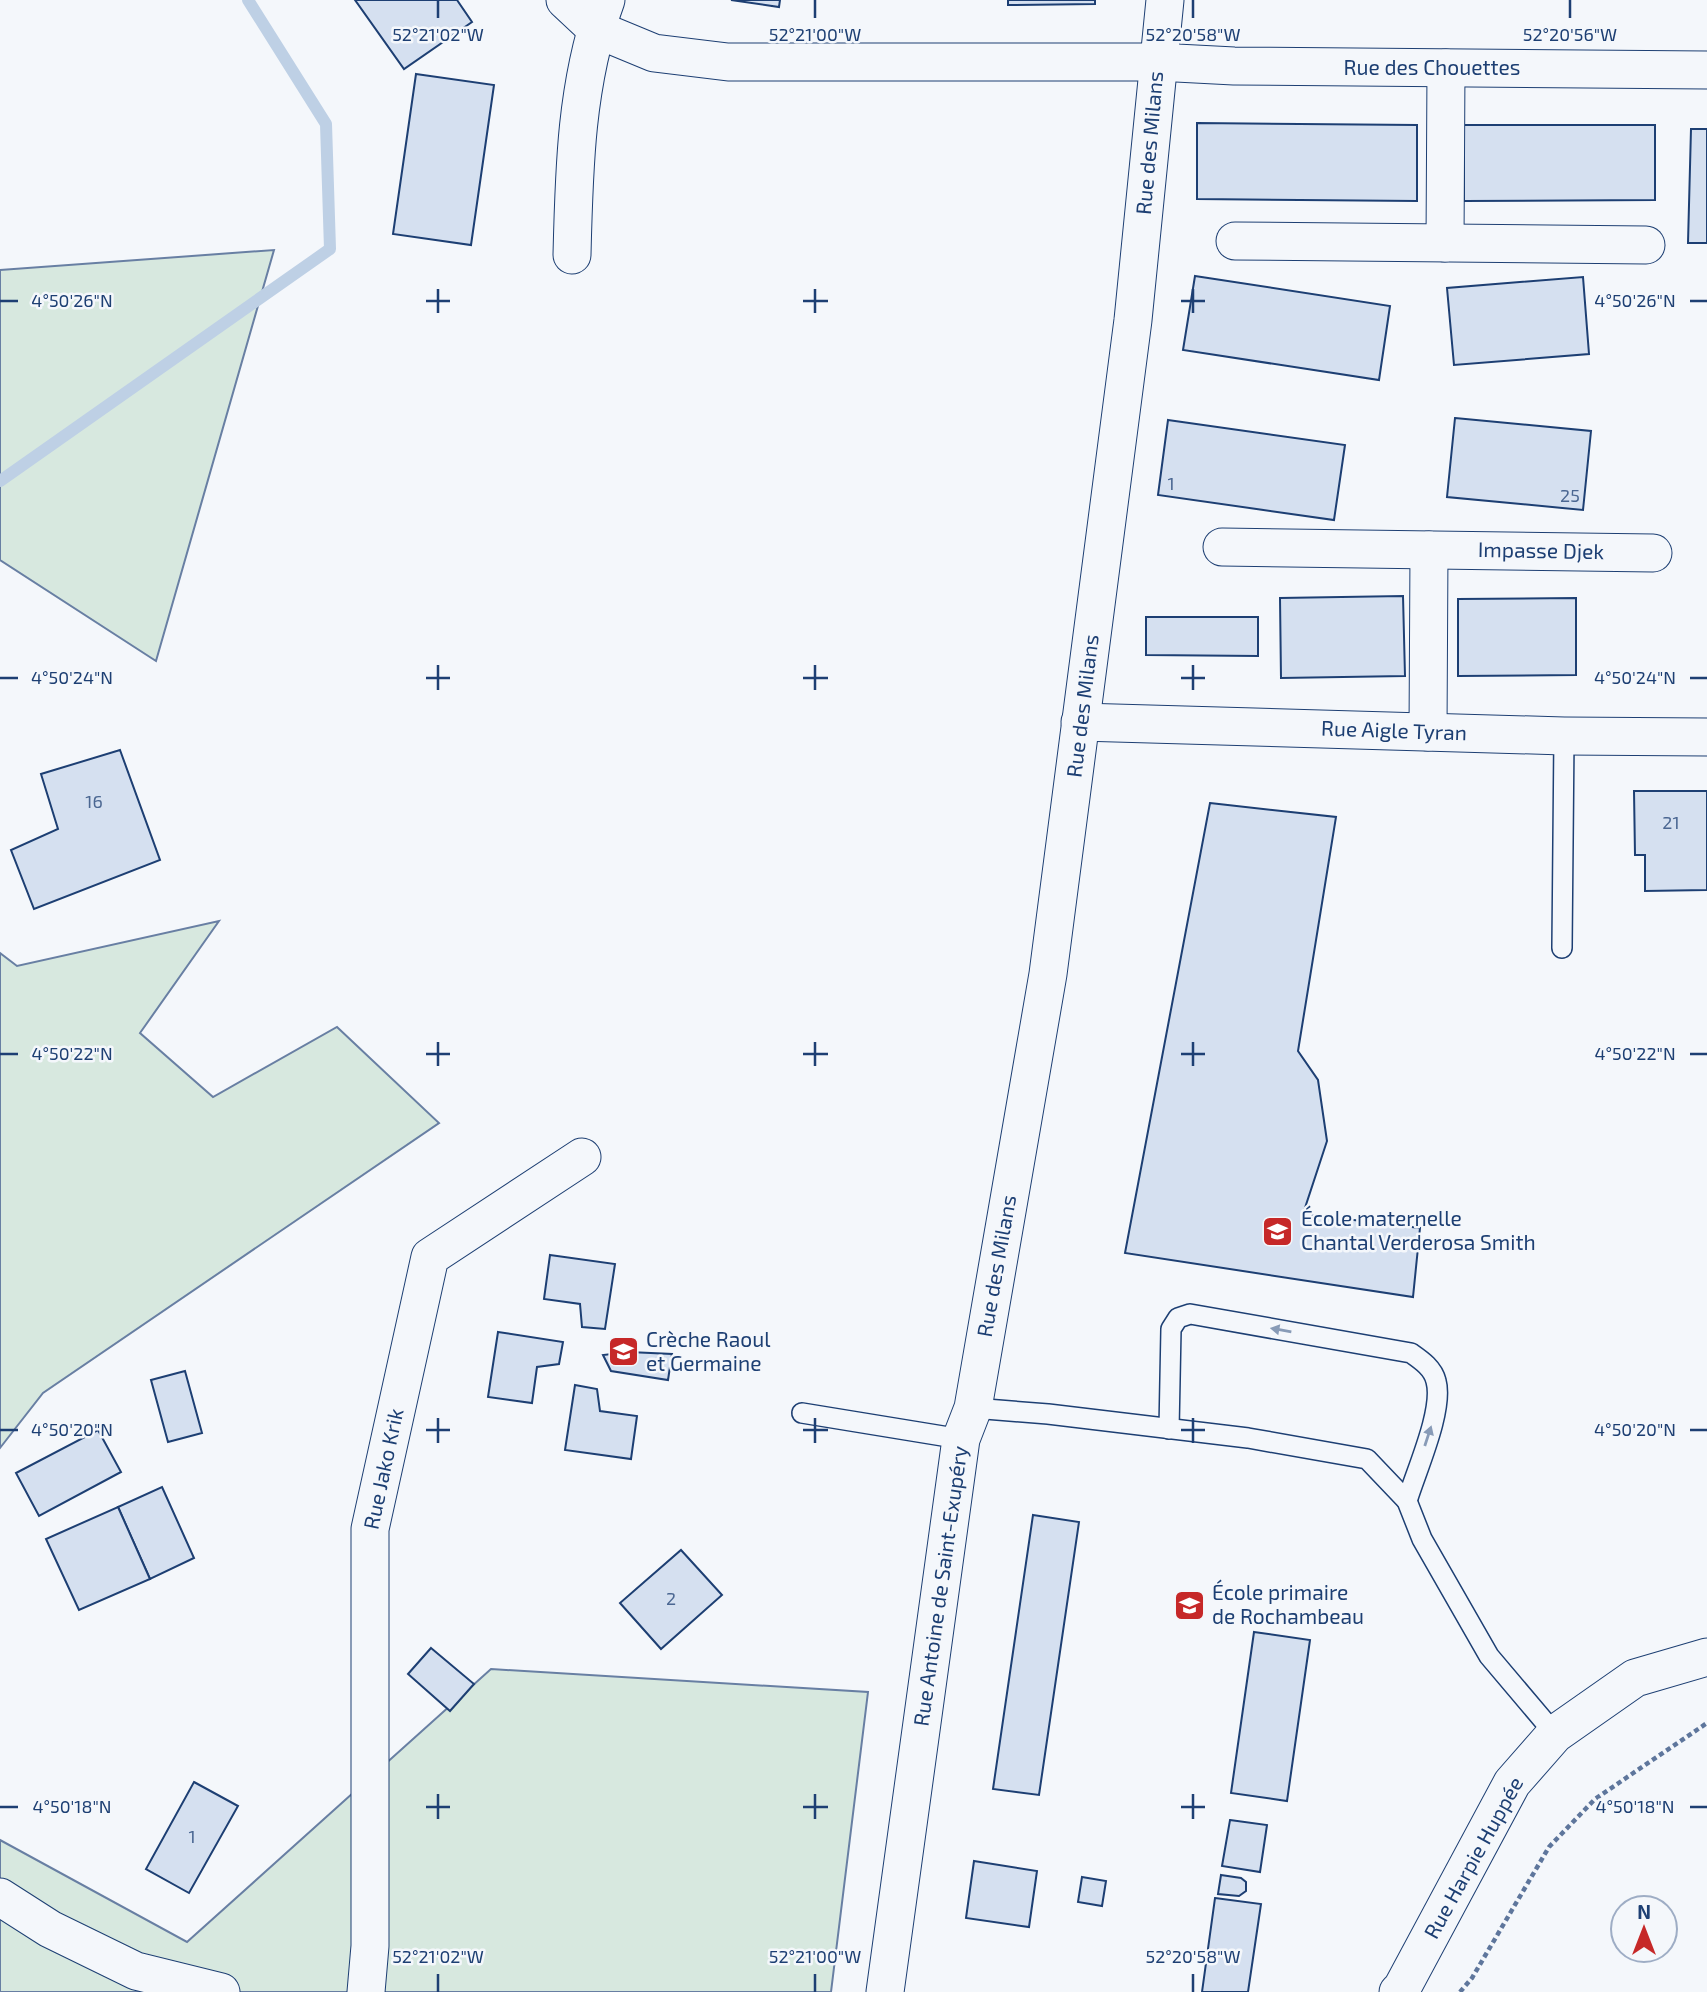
<svg xmlns="http://www.w3.org/2000/svg" width="1707" height="1992" font-family="'Exo 2',sans-serif">
	<style>
		.green { fill: #d7e8df; stroke: #687fa3; stroke-width: 2 }
		.lines { fill: none; stroke-linecap: round; stroke-linejoin: round }
		.stream { stroke: #bed0e5; stroke-width: 12 }
		.building { fill: #d5e0f0; stroke: #1d3f73; stroke-width: 2 }
		.lane-casing { stroke: #1d3f73; stroke-width: 22 }
		.street-casing { stroke: #1d3f73; stroke-width: 39 }
		.path { stroke: #5e769c; stroke-width: 4.5; stroke-dasharray: 5 3.5; stroke-linecap: butt }
		.lane { stroke: #f4f7fb; stroke-width: 19 }
		.street { stroke: #f4f7fb; stroke-width: 37 }
		.oneway { fill: #889bb7 }
		.ticks { fill: none; stroke: #1d3f73; stroke-width: 2.5 }
		.labels { text-anchor: middle; stroke-width: 5; stroke-linejoin: round; paint-order: stroke }
		.number-label { font-size: 18px; fill: #4b6792 }
		.street-label { font-size: 21px; fill: #1d3f73; stroke: #f4f7fb }
		.poi-label { font-size: 21px; fill: #1d3f73; stroke: #f4f7fb; text-anchor: start }
		.ticks-label { font-size: 18px; text-anchor: middle; fill: #1d3f73; stroke: #f4f7fb; stroke-width: 5; stroke-linejoin: round; paint-order: stroke }
	</style>
	<rect width="100%" height="100%" fill="#f4f7fb"/>
	<g class="green">
		<path d="M274,250L156,661L0,560V270Z"/>
		<path d="M219,921L140,1033L213,1097L337,1027L439,1123L43,1393L0,1448V953L17,966Z"/>
		<path d="M491,1669L868,1692L831,1992H0V1840L187,1942Z"/>
	</g>
	<g class="lines">
		<path class="stream" d="M0,481L330,249L326,124L248,0"/>
	</g>
	<g class="building">
		<path d="M355,0H457L472,22L404,69Z"/>
		<path d="M731,0H780L779,7Z"/>
		<path d="M1008,0H1095V4L1008,5Z"/>
		<path d="M416,74L494,85L471,245L393,234Z"/>
		<path d="M1197,123L1417,125V201L1197,199Z"/>
		<path d="M1464,125H1655V200L1464,201Z"/>
		<path d="M1691,129H1707V243H1688Z"/>
		<path d="M1195,276L1390,306L1379,380L1183,350Z"/>
		<path d="M1583,277L1589,354L1454,365L1447,288Z"/>
		<path d="M1455,418L1591,431L1583,510L1447,497Z"/>
		<path d="M1168,420L1345,445L1334,520L1158,495Z"/>
		<path d="M1403,596L1405,676L1281,678L1280,598Z"/>
		<path d="M1576,598V675L1458,676V599Z"/>
		<path d="M1146,617H1258V656L1146,655Z"/>
		<path d="M120,750L160,860L34,909L11,850L58,829L41,774Z"/>
		<path d="M1634,791H1707V890L1645,891V855H1635Z"/>
		<path d="M1210,803L1336,817L1298,1051L1318,1080L1327,1141L1303,1214L1420,1228L1413,1297L1125,1253Z"/>
		<path d="M550,1255L615,1264L605,1329L582,1327L580,1304L544,1299Z"/>
		<path d="M498,1332L563,1342L559,1364L537,1367L532,1403L488,1397Z"/>
		<path d="M629,1352L672,1354L668,1380L611,1371L603,1355Z"/>
		<path d="M185,1371L202,1433L168,1442L151,1380Z"/>
		<path d="M575,1385L597,1389L600,1411L637,1416L631,1459L565,1450Z"/>
		<path d="M98,1430L121,1472L39,1516L16,1473Z"/>
		<path d="M162,1487L194,1558L150,1579L118,1507Z"/>
		<path d="M118,1507L150,1579L79,1610L46,1539Z"/>
		<path d="M1033,1515L1079,1522L1039,1795L993,1789Z"/>
		<path d="M681,1550L722,1595L661,1649L620,1603Z"/>
		<path d="M1254,1632L1310,1640L1287,1801L1231,1793Z"/>
		<path d="M431,1648L474,1684L450,1711L408,1674Z"/>
		<path d="M194,1782L238,1806L189,1893L146,1869Z"/>
		<path d="M1230,1820L1267,1825L1260,1872L1222,1866Z"/>
		<path d="M974,1861L1037,1871L1029,1927L966,1918Z"/>
		<path d="M1221,1875L1241,1878L1246,1882V1891L1239,1896L1218,1894Z"/>
		<path d="M1082,1877L1106,1881L1102,1906L1078,1902Z"/>
		<path d="M1215,1898L1261,1904L1248,1992H1202Z"/>
	</g>
	<g class="lines">
		<defs>
			<g id="lane">
				<path d="M1562,948L1564,736"/>
				<path d="M973,1408L1048,1414L1248,1438L1367,1459L1407,1501L1422,1539L1489,1656L1555,1734"/>
				<path d="M802,1413L961,1439"/>
				<path d="M1169,1429L1171,1329L1178,1318L1190,1314L1411,1353C1421,1360 1433,1368 1436,1381C1444,1410 1416,1471 1407,1501"/>
			</g>
			<g id="street">
				<path d="M565,0L596,29L654,53L728,62H1157L1234,66L1707,70"/>
				<path d="M1235,241L1646,245"/>
				<path d="M1445,243L1446,68"/>
				<path d="M572,255C574,169 576,82 606,0"/>
				<path d="M1222,547L1653,553"/>
				<path d="M1080,722L1564,736L1707,737"/>
				<path d="M1428,732L1429,550"/>
				<path d="M0,1897L50,1929L136,1971L221,1992"/>
				<path d="M366,1992L370,1946V1529L430,1257L582,1157"/>
				<path d="M885,1992L961,1439L973,1408L1048,974L1133,320L1165,0"/>
				<path d="M1398,1992L1402,1988L1512,1783L1555,1734L1635,1678L1707,1657"/>
			</g>
		</defs>
		<use href="#lane" class="lane-casing"/>
		<use href="#street" class="street-casing"/>
		<path class="path" d="M1460,1992L1472,1978L1549,1847L1595,1799L1707,1723"/>
		<use href="#lane" class="lane"/>
		<use href="#street" class="street"/>
	</g>
	<defs><path id="oneway-solid" d="M-6-.8H1V-3.2L6.5 0L1 3.2V.8H-6Z" transform="scale(1.75)"/></defs>
	<g class="oneway">
		<use href="#oneway-solid" transform="translate(1281 1330) rotate(-170)"/>
		<use href="#oneway-solid" transform="translate(1428 1436) rotate(-72)"/>
	</g>
	<path class="ticks" d="M438,0V18M815,0V18M1193,0V18M1570,0V18M438,289V313M815,289V313M1193,289V313M0,301H18M426,301H450M803,301H828M1181,301H1205M1690,301H1707M438,665V690M815,665V690M1193,665V690M0,678H18M426,678H450M803,678H828M1181,678H1205M1690,678H1707M438,1042V1066M815,1042V1066M1193,1042V1066M0,1054H18M426,1054H450M803,1054H828M1181,1054H1205M1690,1054H1707M438,1418V1443M815,1418V1443M1193,1418V1443M0,1430H18M426,1430H450M803,1430H828M1181,1430H1205M1690,1430H1707M438,1794V1819M815,1794V1819M1193,1794V1819M0,1807H18M426,1807H450M803,1807H828M1181,1807H1205M1690,1807H1707M438,1974V1992M815,1974V1992M1193,1974V1992"/>
	<defs>
		<symbol id="school-square" viewBox="-11 -11 22 22"><rect x="-9" y="-9" width="18" height="18" rx="4" fill="#c62828" stroke="#f4f7fb"/><path d="M0-5L7-2L0 1L-7-2ZM-4 1L0 2.5L4 1V4Q0 6-4 4Z" fill="#fff"/></symbol>
	</defs>
	<g fill-rule="evenodd">
		<use href="#school-square" x="1260" y="1214" width="35" height="35"/>
		<use href="#school-square" x="606" y="1334" width="35" height="35"/>
		<use href="#school-square" x="1172" y="1588" width="35" height="35"/>
	</g>
	<g class="labels">
		<g class="number-label">
			<text x="1171" y="490">1</text>
			<text x="1570" y="502">25</text>
			<text x="94" y="808">16</text>
			<text x="1671" y="829">21</text>
			<text x="671" y="1605">2</text>
			<text x="192" y="1843">1</text>
		</g>
		<g class="street-label">
			<text x="1432" y="75">Rue des Chouettes</text>
			<text transform="translate(1150 143) rotate(-85)" y="7">Rue des Milans</text>
			<text transform="translate(1541 551) rotate(1)" y="7">Impasse Djek</text>
			<text transform="translate(1083 706) rotate(-83)" y="7">Rue des Milans</text>
			<text transform="translate(1394 731) rotate(2)" y="7">Rue Aigle Tyran</text>
			<text transform="translate(997 1266) rotate(-80)" y="7">Rue des Milans</text>
			<text transform="translate(384 1469) rotate(-78)" y="7">Rue Jako Krik</text>
			<text transform="translate(941 1586) rotate(-82)" y="7">Rue Antoine de Saint-Exupéry</text>
			<text transform="translate(1474 1858) rotate(-61)" y="7">Rue Harpie Huppée</text>
		</g>
		<g class="poi-label">
			<text x="1301" y="1226">École maternelle<tspan x="1301" dy="24">Chantal Verderosa Smith</tspan></text>
			<text x="646" y="1347">Crèche Raoul<tspan x="646" dy="24">et Germaine</tspan></text>
			<text x="1212" y="1600">École primaire<tspan x="1212" dy="24">de Rochambeau</tspan></text>
		</g>
	</g>
	<g class="ticks-label">
		<text x="438" y="41">52°21'02"W</text>
		<text x="815" y="41">52°21'00"W</text>
		<text x="1193" y="41">52°20'58"W</text>
		<text x="1570" y="41">52°20'56"W</text>
		<text x="72" y="307">4°50'26"N</text>
		<text x="1635" y="307">4°50'26"N</text>
		<text x="72" y="684">4°50'24"N</text>
		<text x="1635" y="684">4°50'24"N</text>
		<text x="72" y="1060">4°50'22"N</text>
		<text x="1635" y="1060">4°50'22"N</text>
		<text x="72" y="1436">4°50'20"N</text>
		<text x="1635" y="1436">4°50'20"N</text>
		<text x="72" y="1813">4°50'18"N</text>
		<text x="1635" y="1813">4°50'18"N</text>
		<text x="438" y="1963">52°21'02"W</text>
		<text x="815" y="1963">52°21'00"W</text>
		<text x="1193" y="1963">52°20'58"W</text>
	</g>
	<g transform="translate(1644 1929)"><circle r="33" fill="#f4f7fb" stroke="#9eadc5" stroke-width="2"/>
	<path d="M0-5L12 26L0 18L-12 26Z" fill="#c62828"/>
	<text y="-10" font-size="19" font-weight="bold" text-anchor="middle" fill="#1d3f73">N</text>
	</g>
</svg>
